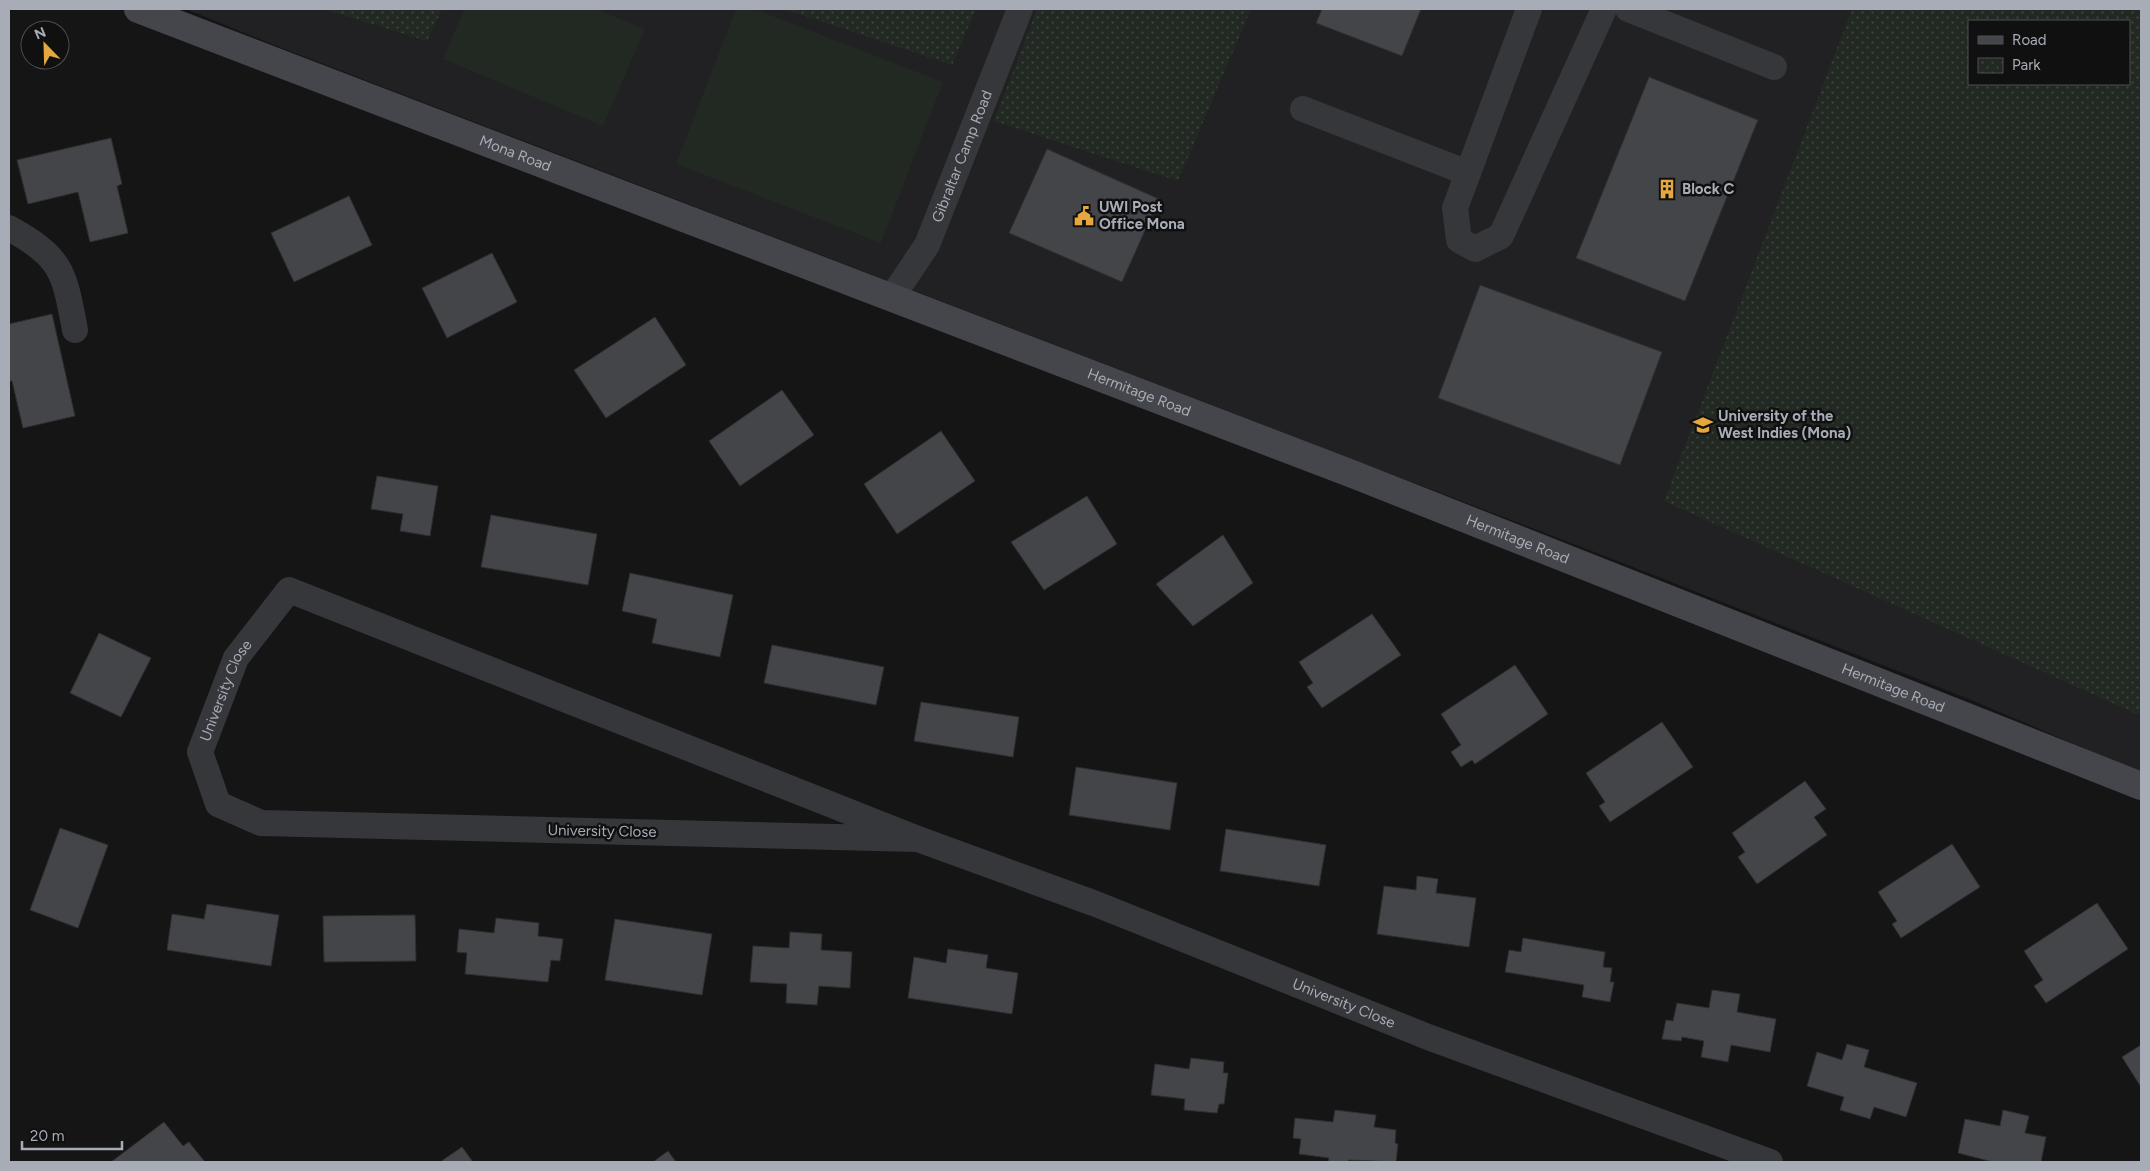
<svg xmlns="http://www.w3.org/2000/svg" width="2150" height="1171" font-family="Figtree,sans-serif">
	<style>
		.built { fill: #212123; fill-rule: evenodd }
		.park { fill: url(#park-dots); fill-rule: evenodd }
		.pitch { fill: #212922 }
		.building { fill: #444549; stroke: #2f2f32 }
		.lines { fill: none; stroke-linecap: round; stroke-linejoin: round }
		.street { stroke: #36373b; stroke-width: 26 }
		.secondary { stroke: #44464b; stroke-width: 28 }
		.labels { text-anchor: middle; stroke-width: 5; stroke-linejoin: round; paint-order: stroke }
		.street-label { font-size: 15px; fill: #a7acb6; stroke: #101011 }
		.poi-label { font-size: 15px; font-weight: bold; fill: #a7acb6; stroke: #101011; text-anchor: start }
	</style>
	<defs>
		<pattern id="park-dots" width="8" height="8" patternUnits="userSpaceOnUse" patternTransform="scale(1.25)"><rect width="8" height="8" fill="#212922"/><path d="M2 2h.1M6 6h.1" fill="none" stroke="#3e4540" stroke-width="1.8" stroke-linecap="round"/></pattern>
	</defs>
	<rect width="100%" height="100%" fill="#151516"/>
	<path class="built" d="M186,9H2141V773L1974,701L1628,565L274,45ZM1969,21H2129V84H1969Z"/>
	<g class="park">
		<path d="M324,9H442L427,41Z"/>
		<path d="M784,9H976L952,65Z"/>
		<path d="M1037,9H1251L1178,181L994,121Z"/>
		<path d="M1852,9H2141V716L1664,501ZM1969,21H2129V84H1969Z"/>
	</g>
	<g class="pitch">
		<path d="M464,9H596L645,29L603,126L443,59Z"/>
		<path d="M736,9H754L943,82L881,243L676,164Z"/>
	</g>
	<g class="building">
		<path d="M1322,9H1421L1402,56L1316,23Z"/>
		<path d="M1649,77L1758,120L1685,301L1576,258Z"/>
		<path d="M111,138L122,184L117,186L128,233L90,242L78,192L28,204L17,160Z"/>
		<path d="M1047,149L1159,199L1122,282L1009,233Z"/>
		<path d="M349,196L372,245L294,282L271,233Z"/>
		<path d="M492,253L517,302L447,338L422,288Z"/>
		<path d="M1480,285L1662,352L1620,465L1438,398Z"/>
		<path d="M52,314L75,416L23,428L12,381H9V324Z"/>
		<path d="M655,317L686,365L606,418L574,370Z"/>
		<path d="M782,390L814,435L740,486L709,441Z"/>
		<path d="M941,431L975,481L897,534L864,484Z"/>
		<path d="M377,476L438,486L430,536L400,531L403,514L371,509Z"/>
		<path d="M1087,496L1117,544L1044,590L1011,542Z"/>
		<path d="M491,515L597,534L588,585L481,567Z"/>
		<path d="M1223,535L1253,583L1193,626L1156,584Z"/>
		<path d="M630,573L733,595L720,657L652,643L657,619L622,611Z"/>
		<path d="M1372,614L1401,655L1322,708L1307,687L1313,683L1299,662Z"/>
		<path d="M99,633L151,658L121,717L70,693Z"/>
		<path d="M772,645L884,667L876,705L764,683Z"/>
		<path d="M1515,665L1548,714L1475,764L1472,760L1461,767L1451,752L1461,745L1441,714Z"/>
		<path d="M921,702L1019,717L1013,757L914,741Z"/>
		<path d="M1662,722L1693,767L1610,822L1599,806L1605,802L1586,773Z"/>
		<path d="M1076,767L1177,783L1170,830L1069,815Z"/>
		<path d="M1805,781L1826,809L1814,817L1827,835L1757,884L1738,857L1745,852L1732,833Z"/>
		<path d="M60,828L108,845L78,928L30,910Z"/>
		<path d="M1226,829L1326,845L1319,886L1220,871Z"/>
		<path d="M1952,844L1980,887L1901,938L1892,924L1897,921L1878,892Z"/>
		<path d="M1417,876L1438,879L1436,893L1476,898L1469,947L1377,934L1384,886L1416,890Z"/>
		<path d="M2097,903L2128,949L2046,1003L2034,986L2043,980L2024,951Z"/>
		<path d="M207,904L279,915L271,966L167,950L172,914L204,919Z"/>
		<path d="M415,915L416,961L324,962L323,916Z"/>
		<path d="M496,918L539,923L538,936L563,939L560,961L551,960L548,982L465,974L467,953L457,952L459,929L494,933Z"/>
		<path d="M615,919L712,934L702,995L605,980Z"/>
		<path d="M790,932L822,934L821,950L852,952L850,988L819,986L817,1005L786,1003L787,984L750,982L753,946L789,948Z"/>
		<path d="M1523,938L1605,952L1603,967L1612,968L1610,982H1614L1610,1002L1582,997L1584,985L1505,972L1509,950L1521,952Z"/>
		<path d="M948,949L988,955L986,968L1018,973L1012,1014L908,998L914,957L946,963Z"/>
		<path d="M1712,990L1740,994L1737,1012L1776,1019L1770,1052L1731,1045L1728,1062L1701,1057L1704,1041L1682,1037L1681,1041L1662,1039L1666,1020L1673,1021L1677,1003L1709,1008Z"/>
		<path d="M1847,1044L1869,1050L1864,1067L1917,1083L1906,1117L1874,1107L1870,1119L1840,1110L1844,1097L1807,1086L1817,1052L1842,1060Z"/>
		<path d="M2141,1045V1087L2122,1057Z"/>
		<path d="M1191,1058L1224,1062L1223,1073H1228L1224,1104H1219L1217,1113L1184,1110L1185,1099L1151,1095L1155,1064L1189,1069Z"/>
		<path d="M1335,1110L1376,1115L1374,1127L1396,1130L1395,1143L1398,1144L1396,1162L1349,1160L1348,1162H1328L1329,1158L1299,1154L1301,1139L1293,1138L1295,1118L1333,1122Z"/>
		<path d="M2003,1110L2029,1116L2025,1133L2046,1137L2041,1162H1993L1958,1153L1965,1119L2000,1126Z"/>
		<path d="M164,1122L183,1146L189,1142L205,1162H111Z"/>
		<path d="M462,1147L473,1162H440Z"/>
		<path d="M668,1151L676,1162H653Z"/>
	</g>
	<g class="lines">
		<g class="street">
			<path d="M1529,9L1455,208L1459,240L1475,249L1501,236L1604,9"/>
			<path d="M1628,9L1774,67"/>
			<path d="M1303,109L1468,173"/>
			<path d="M9,228C63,258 64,272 75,330"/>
			<path id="s1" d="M892,297L927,245L1020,9"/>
			<path id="s2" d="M918,839L261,823L218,804L200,752L236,658L289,590L918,839L1096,904L1428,1037L1770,1162"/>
		</g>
		<path class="secondary" id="s3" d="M138,9L1355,475L2141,786"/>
	</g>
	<defs>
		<symbol id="building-bare" viewBox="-9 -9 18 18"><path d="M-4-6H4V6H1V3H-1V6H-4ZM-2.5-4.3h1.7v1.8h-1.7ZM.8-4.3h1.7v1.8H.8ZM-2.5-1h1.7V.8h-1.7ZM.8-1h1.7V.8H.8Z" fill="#e5a83e" stroke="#101011" stroke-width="2.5" paint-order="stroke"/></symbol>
		<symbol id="civic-bare" viewBox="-9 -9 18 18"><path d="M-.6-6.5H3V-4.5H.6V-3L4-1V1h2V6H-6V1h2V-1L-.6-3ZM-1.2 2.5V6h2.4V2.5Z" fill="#e5a83e" stroke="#101011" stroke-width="2.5" paint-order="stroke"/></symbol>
		<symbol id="university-bare" viewBox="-9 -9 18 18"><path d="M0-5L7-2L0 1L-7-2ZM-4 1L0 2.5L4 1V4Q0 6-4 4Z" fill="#e5a83e" stroke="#101011" stroke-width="2.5" paint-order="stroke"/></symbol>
	</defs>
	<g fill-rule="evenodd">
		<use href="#building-bare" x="1653" y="175" width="28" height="28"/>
		<use href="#civic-bare" x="1070" y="202" width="28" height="28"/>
		<use href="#university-bare" x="1689" y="411" width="28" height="28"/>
	</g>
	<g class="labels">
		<g class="street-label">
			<text dy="5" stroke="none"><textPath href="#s3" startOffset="404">Mona Road</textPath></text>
			<text dy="5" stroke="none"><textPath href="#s1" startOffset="158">Gibraltar Camp Road</textPath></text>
			<text dy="5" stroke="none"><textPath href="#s3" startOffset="1072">Hermitage Road</textPath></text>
			<text dy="5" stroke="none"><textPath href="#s3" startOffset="1478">Hermitage Road</textPath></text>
			<text dy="5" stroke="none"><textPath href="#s3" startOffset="1882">Hermitage Road</textPath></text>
			<text dy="5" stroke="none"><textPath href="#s2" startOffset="826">University Close</textPath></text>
			<text transform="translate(602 831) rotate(1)" y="5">University Close</text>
			<text dy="5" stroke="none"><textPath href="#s2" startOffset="2079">University Close</textPath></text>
		</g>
		<g class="poi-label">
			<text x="1682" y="194">Block C</text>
			<text x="1099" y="212">UWI Post<tspan x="1099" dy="17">Office Mona</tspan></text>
			<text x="1718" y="421">University of the<tspan x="1718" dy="17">West Indies (Mona)</tspan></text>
		</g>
	</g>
	<rect width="2150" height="1171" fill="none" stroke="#a7acb6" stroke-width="20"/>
	<rect x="1968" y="20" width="162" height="65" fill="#101011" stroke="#4c4e53"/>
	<rect x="1978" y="36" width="25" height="8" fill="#44464b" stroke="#4c4e53"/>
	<text x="2012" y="45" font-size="15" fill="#a7acb6">Road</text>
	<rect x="1978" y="58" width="25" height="15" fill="url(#park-dots)" stroke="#4c4e53"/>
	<text x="2012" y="70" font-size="15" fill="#a7acb6">Park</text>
	<g transform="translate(45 45) rotate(337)"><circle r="24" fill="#101011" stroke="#4c4e53"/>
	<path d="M0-4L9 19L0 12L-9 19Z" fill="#e5a83e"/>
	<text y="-8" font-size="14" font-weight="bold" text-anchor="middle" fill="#a7acb6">N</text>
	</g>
	<path d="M22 1141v8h100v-8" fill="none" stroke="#a7acb6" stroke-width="2.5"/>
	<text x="30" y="1141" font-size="15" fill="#a7acb6" stroke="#101011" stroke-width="4" paint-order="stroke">20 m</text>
</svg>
